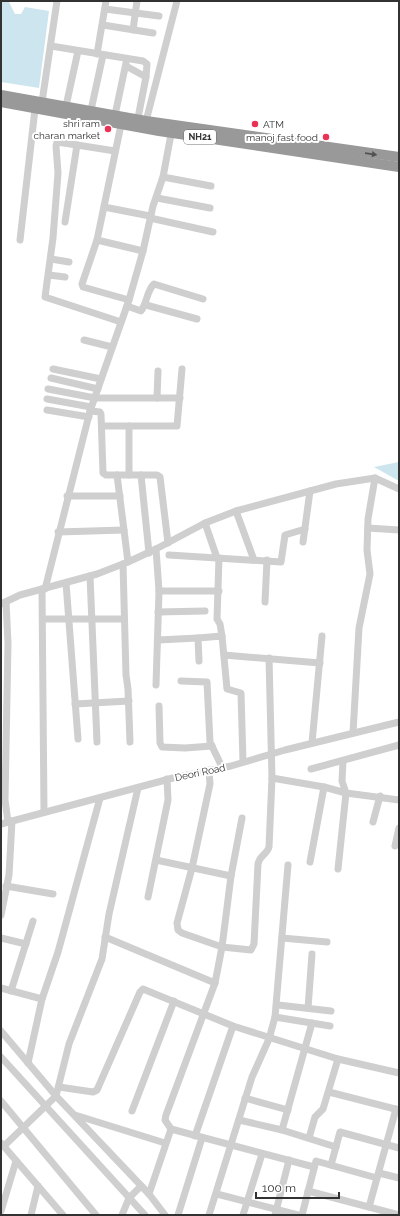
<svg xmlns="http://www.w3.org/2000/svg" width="400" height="1216" font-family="Raleway,sans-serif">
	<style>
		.water { fill: #cce5ee }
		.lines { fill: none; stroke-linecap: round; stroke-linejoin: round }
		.minor { stroke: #cfcfcf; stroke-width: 7 }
		.highway { stroke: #999; stroke-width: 10 }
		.oneway { fill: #515151 }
		.poi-dot { fill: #ea3255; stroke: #fff; stroke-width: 1.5 }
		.labels { text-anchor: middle; stroke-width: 4; stroke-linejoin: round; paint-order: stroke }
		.shield { fill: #fff; stroke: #707070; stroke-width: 1 }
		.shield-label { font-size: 9px; font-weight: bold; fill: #323232 }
		.poi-label { font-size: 10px; fill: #323232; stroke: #fff; text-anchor: end }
		.street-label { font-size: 10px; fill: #323232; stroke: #fff }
	</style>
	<rect width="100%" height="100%" fill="#fff"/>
	<g class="water">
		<path d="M1,1L9,2L15,14H21L25,7L49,11L39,88L1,82Z"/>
		<path d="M399,462V481L374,467Z"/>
	</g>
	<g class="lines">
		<g class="minor">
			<path d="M105,9L159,16"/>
			<path d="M103,25L153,33"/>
			<path d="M133,30L137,1"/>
			<path d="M51,46L143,61L147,64L146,77"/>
			<path d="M97,54L106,1"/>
			<path d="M126,66L146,77L137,123"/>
			<path d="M42,102L57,1"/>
			<path d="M66,106L78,51"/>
			<path d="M91,110L103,55"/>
			<path d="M115,115L126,63"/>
			<path d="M122,120L97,240L143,251"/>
			<path d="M145,125L177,1"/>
			<path d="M77,145L57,142L56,146L58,173L53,238L45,297L121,322"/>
			<path d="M163,177L211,186"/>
			<path d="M157,198L210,208"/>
			<path d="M104,207L150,216"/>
			<path d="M150,218L213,232"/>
			<path d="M65,222L77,145L115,151"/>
			<path d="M20,240L35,109"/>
			<path d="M97,240L82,284L83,287L129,300"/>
			<path d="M51,259L69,262"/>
			<path d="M49,275L65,277"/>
			<path d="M146,305L197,319"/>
			<path d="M127,306L141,311C147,303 147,290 154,284L203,299"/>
			<path d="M84,340L112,347"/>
			<path d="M53,369L101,379"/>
			<path d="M51,378L98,389"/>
			<path d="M48,389L95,398H180"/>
			<path d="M157,398L158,371"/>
			<path d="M47,399L91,407"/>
			<path d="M47,410L89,417"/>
			<path d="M90,411L100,412L101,414L103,473L106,475H117L128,562"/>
			<path d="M103,426H177L182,369"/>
			<path d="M129,426V475"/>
			<path d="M117,475H157L160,477L168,543"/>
			<path d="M141,475L149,553"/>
			<path d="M67,496H120"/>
			<path d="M236,511L254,560"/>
			<path d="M205,523L217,558"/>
			<path d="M368,528L399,530"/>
			<path d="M58,532L124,530"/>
			<path d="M303,542L310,491"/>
			<path d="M169,555L281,562L285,535L305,529"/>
			<path d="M219,558L217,619L220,624L222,636"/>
			<path d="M123,564L126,675L128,689L130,742"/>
			<path d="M90,576L97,742"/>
			<path d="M66,583L78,739"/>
			<path d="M42,589L44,812"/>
			<path d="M45,589L90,411L129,300L143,251L153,206L163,177L172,129"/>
			<path d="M159,591H219"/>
			<path d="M6,602L8,643L5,800L8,822"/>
			<path d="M265,602L267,560"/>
			<path d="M1,604L20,595L97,574L128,562L156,549L205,523L236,511L336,484L375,478L399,489"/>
			<path d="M158,612L205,611"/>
			<path d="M43,619H124"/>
			<path d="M158,640L198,638"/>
			<path d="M224,655L320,663"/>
			<path d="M199,661L198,638L222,636L227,689L241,693L243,762"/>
			<path d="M181,681L207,682L210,742L222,767"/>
			<path d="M156,685L159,591L156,549"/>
			<path d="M75,704L129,701"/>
			<path d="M159,706L160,743L162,747L185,748L212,746"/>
			<path d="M353,733L359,628L370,574L367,550L368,519L375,478"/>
			<path d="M312,743L322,636"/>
			<path d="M343,761L342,781L346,793"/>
			<path d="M311,769L399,745"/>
			<path d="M272,778L324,787L346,793"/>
			<path d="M242,818L231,876L222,947L251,950L254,944L258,864C260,854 267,855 269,847L272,778L269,658"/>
			<path d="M373,822L380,796"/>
			<path d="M1,824L173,778L231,766L285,750L399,722"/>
			<path d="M395,846L399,828"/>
			<path d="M156,860L231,876"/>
			<path d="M310,862L324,787"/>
			<path d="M338,869L346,793L399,800"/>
			<path d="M6,886L53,894"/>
			<path d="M148,897L168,800L167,779"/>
			<path d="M1,915L9,875L12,821"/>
			<path d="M105,937L215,983L222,947L182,933L178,930L177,923L192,868L210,784L209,770"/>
			<path d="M1,938L26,944"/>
			<path d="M282,938L327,942"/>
			<path d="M1,988L42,999"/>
			<path d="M11,991L33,921"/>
			<path d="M278,1005L331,1011"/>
			<path d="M308,1008L312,954"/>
			<path d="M275,1017L330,1026"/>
			<path d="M1,1031L56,1096L149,1194L165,1215"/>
			<path d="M1,1057L145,1215"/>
			<path d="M28,1063L42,999L58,952L100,798"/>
			<path d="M59,1087L93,1092L97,1090L140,992L143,989L233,1026L338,1059"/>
			<path d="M329,1092L399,1110"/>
			<path d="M245,1098L288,1110"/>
			<path d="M1,1101L96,1215"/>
			<path d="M132,1111L174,1001"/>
			<path d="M75,1115L165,1143"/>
			<path d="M239,1120L282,1130L336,1147"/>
			<path d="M171,1129L165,1120L166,1115L215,983"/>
			<path d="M282,1130L312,1023"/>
			<path d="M195,1136L233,1026"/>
			<path d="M309,1138L315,1117L323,1109L338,1059L399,1073"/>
			<path d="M1,1143L63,1215"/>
			<path d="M4,1146L56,1096L69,1044L102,959L109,914L138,788"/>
			<path d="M331,1165L340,1132L399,1148"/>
			<path d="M379,1173L399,1178"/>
			<path d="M308,1191L399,1215"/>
			<path d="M149,1194L171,1129L314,1167"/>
			<path d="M217,1194L298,1215"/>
			<path d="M369,1207L396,1109"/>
			<path d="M1,1211L16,1161"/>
			<path d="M31,1215L38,1186"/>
			<path d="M122,1215L129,1198L141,1186"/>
			<path d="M178,1215L202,1138"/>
			<path d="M209,1215L252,1077L269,1039L275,1017L288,865"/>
			<path d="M243,1215L262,1154"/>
			<path d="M275,1215L289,1160"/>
			<path d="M302,1215L316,1161L377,1178"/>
		</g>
		<g class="highway">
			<path d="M1,95L146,121L399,157"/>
			<path d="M1,102L159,131L399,167"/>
		</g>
	</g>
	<defs><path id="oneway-solid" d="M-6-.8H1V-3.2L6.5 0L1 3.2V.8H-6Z"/></defs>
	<use class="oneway" href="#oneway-solid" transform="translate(371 154) rotate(8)"/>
	<g class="poi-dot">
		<circle cx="255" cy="124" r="4"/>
		<circle cx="108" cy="129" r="4"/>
		<circle cx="326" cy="137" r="4"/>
	</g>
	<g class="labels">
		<rect class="shield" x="184" y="130" width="32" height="14" rx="3"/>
		<g class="shield-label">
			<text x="200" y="140">NH21</text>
		</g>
		<g class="poi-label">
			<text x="100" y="127">shri ram<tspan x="100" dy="12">charan market</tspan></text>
			<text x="263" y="128" text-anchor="start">ATM</text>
			<text x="318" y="141">manoj fast food</text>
		</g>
		<g class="street-label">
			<text transform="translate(200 772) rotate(-12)" y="4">Deori Road</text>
		</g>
	</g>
	<rect width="400" height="1216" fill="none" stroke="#323232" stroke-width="4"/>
	<path d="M256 1192v6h83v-6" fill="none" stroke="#323232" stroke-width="2"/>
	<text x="262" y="1192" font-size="12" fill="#323232" stroke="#ffffff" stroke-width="3" paint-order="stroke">100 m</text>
</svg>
